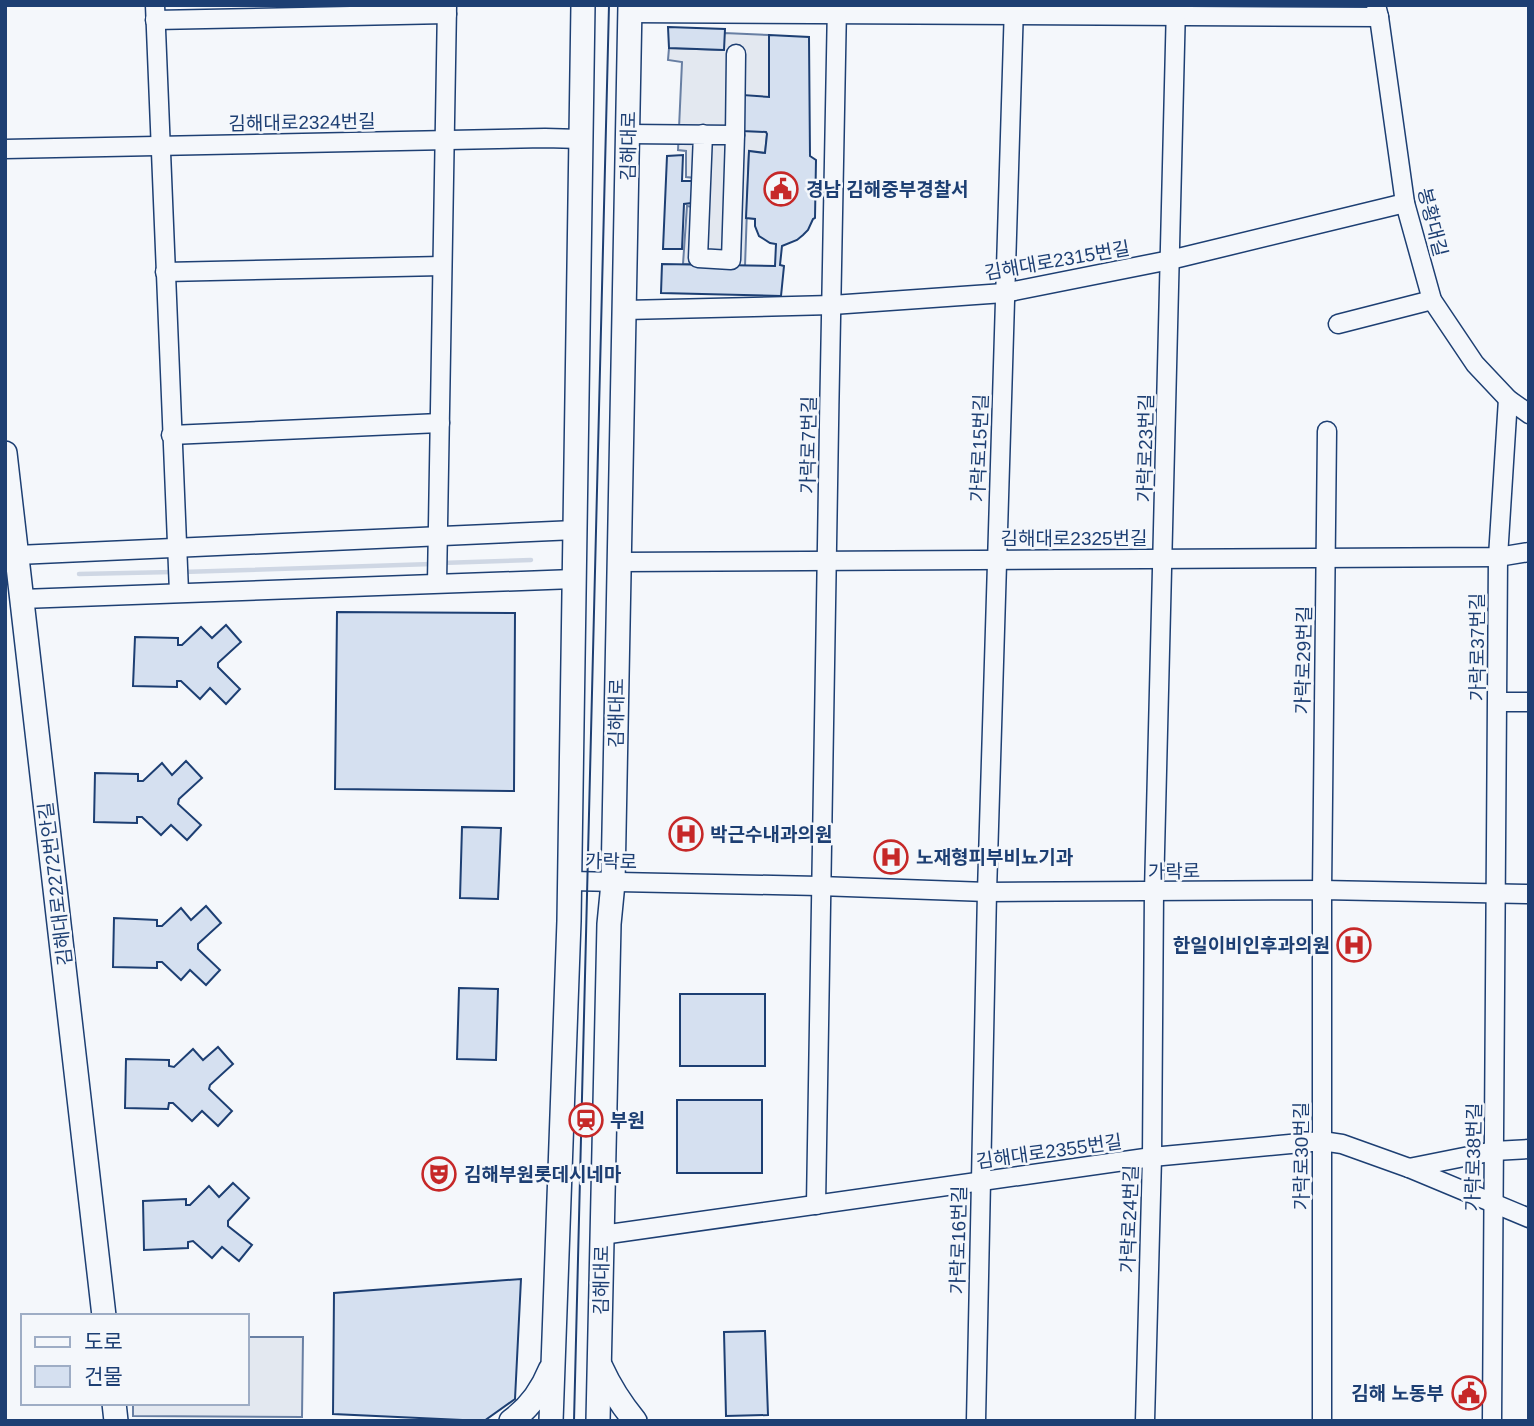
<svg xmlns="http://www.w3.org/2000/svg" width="1534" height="1426" font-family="Helvetica,'Noto Sans KR',sans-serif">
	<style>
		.parking { fill: #e3e8f0; stroke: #687fa3; stroke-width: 2 }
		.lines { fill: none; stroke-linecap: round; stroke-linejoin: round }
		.stream { stroke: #cfd7e4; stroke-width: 4.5 }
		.building { fill: #d5e0f0; stroke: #1d3f73; stroke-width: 2 }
		.minor-casing { stroke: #1d3f73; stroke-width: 21 }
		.major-casing { stroke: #1d3f73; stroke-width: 26 }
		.minor { stroke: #f4f7fb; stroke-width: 18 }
		.major { stroke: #f4f7fb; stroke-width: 23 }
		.tram { stroke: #1d3f73; stroke-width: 2 }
		.labels { text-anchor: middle; stroke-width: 5; stroke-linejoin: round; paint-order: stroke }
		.street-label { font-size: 19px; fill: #1d3f73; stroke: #f4f7fb }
		.poi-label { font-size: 19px; font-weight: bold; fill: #1d3f73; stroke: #f4f7fb; text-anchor: start }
	</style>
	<rect width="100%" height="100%" fill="#f4f7fb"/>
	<g class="parking">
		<path d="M724,33L769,35V97L767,98V134L765,153L749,152L745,266L683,264L687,206L693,207L695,178L686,177V151L678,150L682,62L668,60L669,48L723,50Z"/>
		<path d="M247,1337H303L302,1417L133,1416V1403H247Z"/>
	</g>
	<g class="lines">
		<g class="stream">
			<path d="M441,563L531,560"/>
			<path d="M182,572L432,564"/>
			<path d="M79,574L173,572"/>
		</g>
	</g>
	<g class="building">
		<path d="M668,27L725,29L724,50L669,48Z"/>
		<path d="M769,35L809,37L810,156L816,160L815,218L813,219L808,230L803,235L797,240L782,246L780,265L784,266L781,296L661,293L662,264L775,266L776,244L770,243L759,236L755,226V219L746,218L749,151L765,153L767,134L766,132L742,131L743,95L769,97Z"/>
		<path d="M683,155L682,181H693L692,203L684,204L682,249H663L667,156Z"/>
		<path d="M337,612L515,613L514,791L335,789Z"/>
		<path d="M226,625L241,642L218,663V667L240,689L226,704L210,688L200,699L181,681H177V687L133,686L135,637L178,638V645H182L201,627L212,638Z"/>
		<path d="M186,761L202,778L179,799L178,804L201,825L187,840L171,825L161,835L142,817H137V823L94,822L95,773L138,774V781H143L162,763L172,775Z"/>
		<path d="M462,827L501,828L498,899L460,898Z"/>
		<path d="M206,906L221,923L198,944V949L220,970L206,985L190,970L181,980L162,962H157V968L113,967L114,918L157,920V926H162L181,908L191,920Z"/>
		<path d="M459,988L498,989L496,1060L457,1059Z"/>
		<rect x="680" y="994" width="85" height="72"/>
		<path d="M218,1047L233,1064L210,1085L209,1089L232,1111L218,1126L202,1111L192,1121L173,1103H169L168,1109L125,1108L126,1059L169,1060V1066L174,1067L193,1049L203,1060Z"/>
		<rect x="677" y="1100" width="85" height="73"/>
		<path d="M233,1183L249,1198L228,1221V1226L252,1245L239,1261L222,1247L212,1258L193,1241L188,1242V1248L144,1250L143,1201L186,1199V1205H190L209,1186L219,1197Z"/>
		<path d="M521,1279L515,1399L484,1421L333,1414L334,1293Z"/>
		<path d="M765,1331L768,1415L726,1416L724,1332Z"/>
	</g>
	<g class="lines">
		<defs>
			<g id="minor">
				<path d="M155,5L179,592"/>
				<path d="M1376,5L1379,17L1405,203L1432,300L1475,364L1508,399L1529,414"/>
				<path d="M630,13L1379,17"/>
				<path d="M155,20L447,14"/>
				<path d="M628,134L735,135L731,260L698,258L703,134"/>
				<path d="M735,135L736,54"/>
				<path d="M5,149L545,138L581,139"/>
				<path d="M165,272L442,266"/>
				<path d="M625,310L832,305L1004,293L1170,260L1405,203"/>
				<path d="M1338,324L1432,300"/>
				<path d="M171,435L440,423"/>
				<path d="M17,555L575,530"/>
				<path d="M620,562L1498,557L1529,552"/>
				<path d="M437,583L447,5"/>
				<path d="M22,599L574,579"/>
				<path d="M1498,702H1529"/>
				<path d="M570,881L819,886L987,892L1322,890L1529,894"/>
				<path d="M1409,1168L1494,1151L1529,1149"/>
				<path d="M816,1205C820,805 830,405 837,5"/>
				<path d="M602,1235L1152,1157L1322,1141L1342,1144L1409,1168L1529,1218"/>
				<path d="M976,1421L987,892L1014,5"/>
				<path d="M1145,1421L1152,1157L1154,892L1176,5"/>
				<path d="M1322,1421V890L1327,431"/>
				<path d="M1492,1421L1498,557L1508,399"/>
			</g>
			<g id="major">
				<path d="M5,453L104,1316"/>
				<path d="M601,1367C610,1387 621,1404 635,1421"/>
				<path d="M114,1403L116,1421"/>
				<path d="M511,1421C529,1408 542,1390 550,1370"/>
				<path d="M551,1421L569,921L583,5"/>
				<path d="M598,1421L609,924L613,883L630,5"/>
			</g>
		</defs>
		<use href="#minor" class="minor-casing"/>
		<use href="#major" class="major-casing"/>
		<use href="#minor" class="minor"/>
		<use href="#major" class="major"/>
		<path class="tram" d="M574,1421L609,5"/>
	</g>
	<defs>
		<symbol id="civic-ring" viewBox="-11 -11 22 22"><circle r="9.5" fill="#f4f7fb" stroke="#c62828" stroke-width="1.5"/><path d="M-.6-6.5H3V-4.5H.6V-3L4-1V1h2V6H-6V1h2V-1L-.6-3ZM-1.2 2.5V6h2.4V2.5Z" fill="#c62828"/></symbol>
		<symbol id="hospital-ring" viewBox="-11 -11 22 22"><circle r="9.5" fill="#f4f7fb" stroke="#c62828" stroke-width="1.5"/><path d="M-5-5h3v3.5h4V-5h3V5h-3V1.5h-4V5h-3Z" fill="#c62828"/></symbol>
		<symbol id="station-ring" viewBox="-11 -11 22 22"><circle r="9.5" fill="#f4f7fb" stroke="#c62828" stroke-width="1.5"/><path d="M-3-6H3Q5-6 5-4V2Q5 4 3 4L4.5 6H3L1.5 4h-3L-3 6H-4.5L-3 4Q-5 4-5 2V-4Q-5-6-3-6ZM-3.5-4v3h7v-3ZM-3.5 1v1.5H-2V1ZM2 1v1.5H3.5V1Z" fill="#c62828"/></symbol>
		<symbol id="theatre-ring" viewBox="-11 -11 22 22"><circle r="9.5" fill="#f4f7fb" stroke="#c62828" stroke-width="1.5"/><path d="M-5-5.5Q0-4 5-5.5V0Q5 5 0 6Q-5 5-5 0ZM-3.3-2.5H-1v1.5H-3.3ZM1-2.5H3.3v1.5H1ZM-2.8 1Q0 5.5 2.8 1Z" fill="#c62828"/></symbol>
	</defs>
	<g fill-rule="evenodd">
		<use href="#civic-ring" x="762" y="170" width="38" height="38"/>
		<use href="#hospital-ring" x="667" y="815" width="38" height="38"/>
		<use href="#hospital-ring" x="872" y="838" width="38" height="38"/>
		<use href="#hospital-ring" x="1335" y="926" width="38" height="38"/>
		<use href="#station-ring" x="567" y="1101" width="38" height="38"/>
		<use href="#theatre-ring" x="420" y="1155" width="38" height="38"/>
		<use href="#civic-ring" x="1450" y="1374" width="38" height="38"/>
	</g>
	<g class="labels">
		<g class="street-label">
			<text transform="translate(302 122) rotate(-1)" y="7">김해대로2324번길</text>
			<text transform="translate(628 146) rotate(-89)" y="7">김해대로</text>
			<text transform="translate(1433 222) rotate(76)" y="7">봉황대길</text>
			<text transform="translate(1057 260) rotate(-10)" y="7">김해대로2315번길</text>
			<text transform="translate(808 445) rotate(-89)" y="7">가락로7번길</text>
			<text transform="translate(979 448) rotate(-88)" y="7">가락로15번길</text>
			<text transform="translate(1145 448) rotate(-89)" y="7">가락로23번길</text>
			<text x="1074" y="545">김해대로2325번길</text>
			<text transform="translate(1477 647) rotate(-90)" y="7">가락로37번길</text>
			<text transform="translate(1303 660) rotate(-89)" y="7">가락로29번길</text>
			<text transform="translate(616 713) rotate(-89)" y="7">김해대로</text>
			<text transform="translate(611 861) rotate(1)" y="7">가락로</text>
			<text transform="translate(1174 871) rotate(-1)" y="7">가락로</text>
			<text transform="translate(55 884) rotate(-97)" y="7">김해대로2272번안길</text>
			<text transform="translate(1049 1151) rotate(-8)" y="7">김해대로2355번길</text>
			<text transform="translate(1301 1156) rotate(-90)" y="7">가락로30번길</text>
			<text transform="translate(1473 1157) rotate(-89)" y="7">가락로38번길</text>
			<text transform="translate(1129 1219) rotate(-88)" y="7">가락로24번길</text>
			<text transform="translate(958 1240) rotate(-89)" y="7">가락로16번길</text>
			<text transform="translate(601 1280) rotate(-89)" y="7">김해대로</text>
		</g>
		<g class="poi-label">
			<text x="806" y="196">경남 김해중부경찰서</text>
			<text x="710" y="841">박근수내과의원</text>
			<text x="916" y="864">노재형피부비뇨기과</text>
			<text x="1330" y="952" text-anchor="end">한일이비인후과의원</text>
			<text x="610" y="1127">부원</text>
			<text x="464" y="1181">김해부원롯데시네마</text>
			<text x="1444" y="1400" text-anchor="end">김해 노동부</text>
		</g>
	</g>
	<rect width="1534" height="1426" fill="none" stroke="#1d3f73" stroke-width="14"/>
	<rect x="21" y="1314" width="228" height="91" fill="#f4f7fb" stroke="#9eadc5" stroke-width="2"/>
	<rect x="35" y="1337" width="35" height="10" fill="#f4f7fb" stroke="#9eadc5" stroke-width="2"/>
	<text x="84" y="1349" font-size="21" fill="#1d3f73">도로</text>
	<rect x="35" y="1366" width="35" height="21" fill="#d5e0f0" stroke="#9eadc5" stroke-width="2"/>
	<text x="84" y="1384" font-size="21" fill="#1d3f73">건물</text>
</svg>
